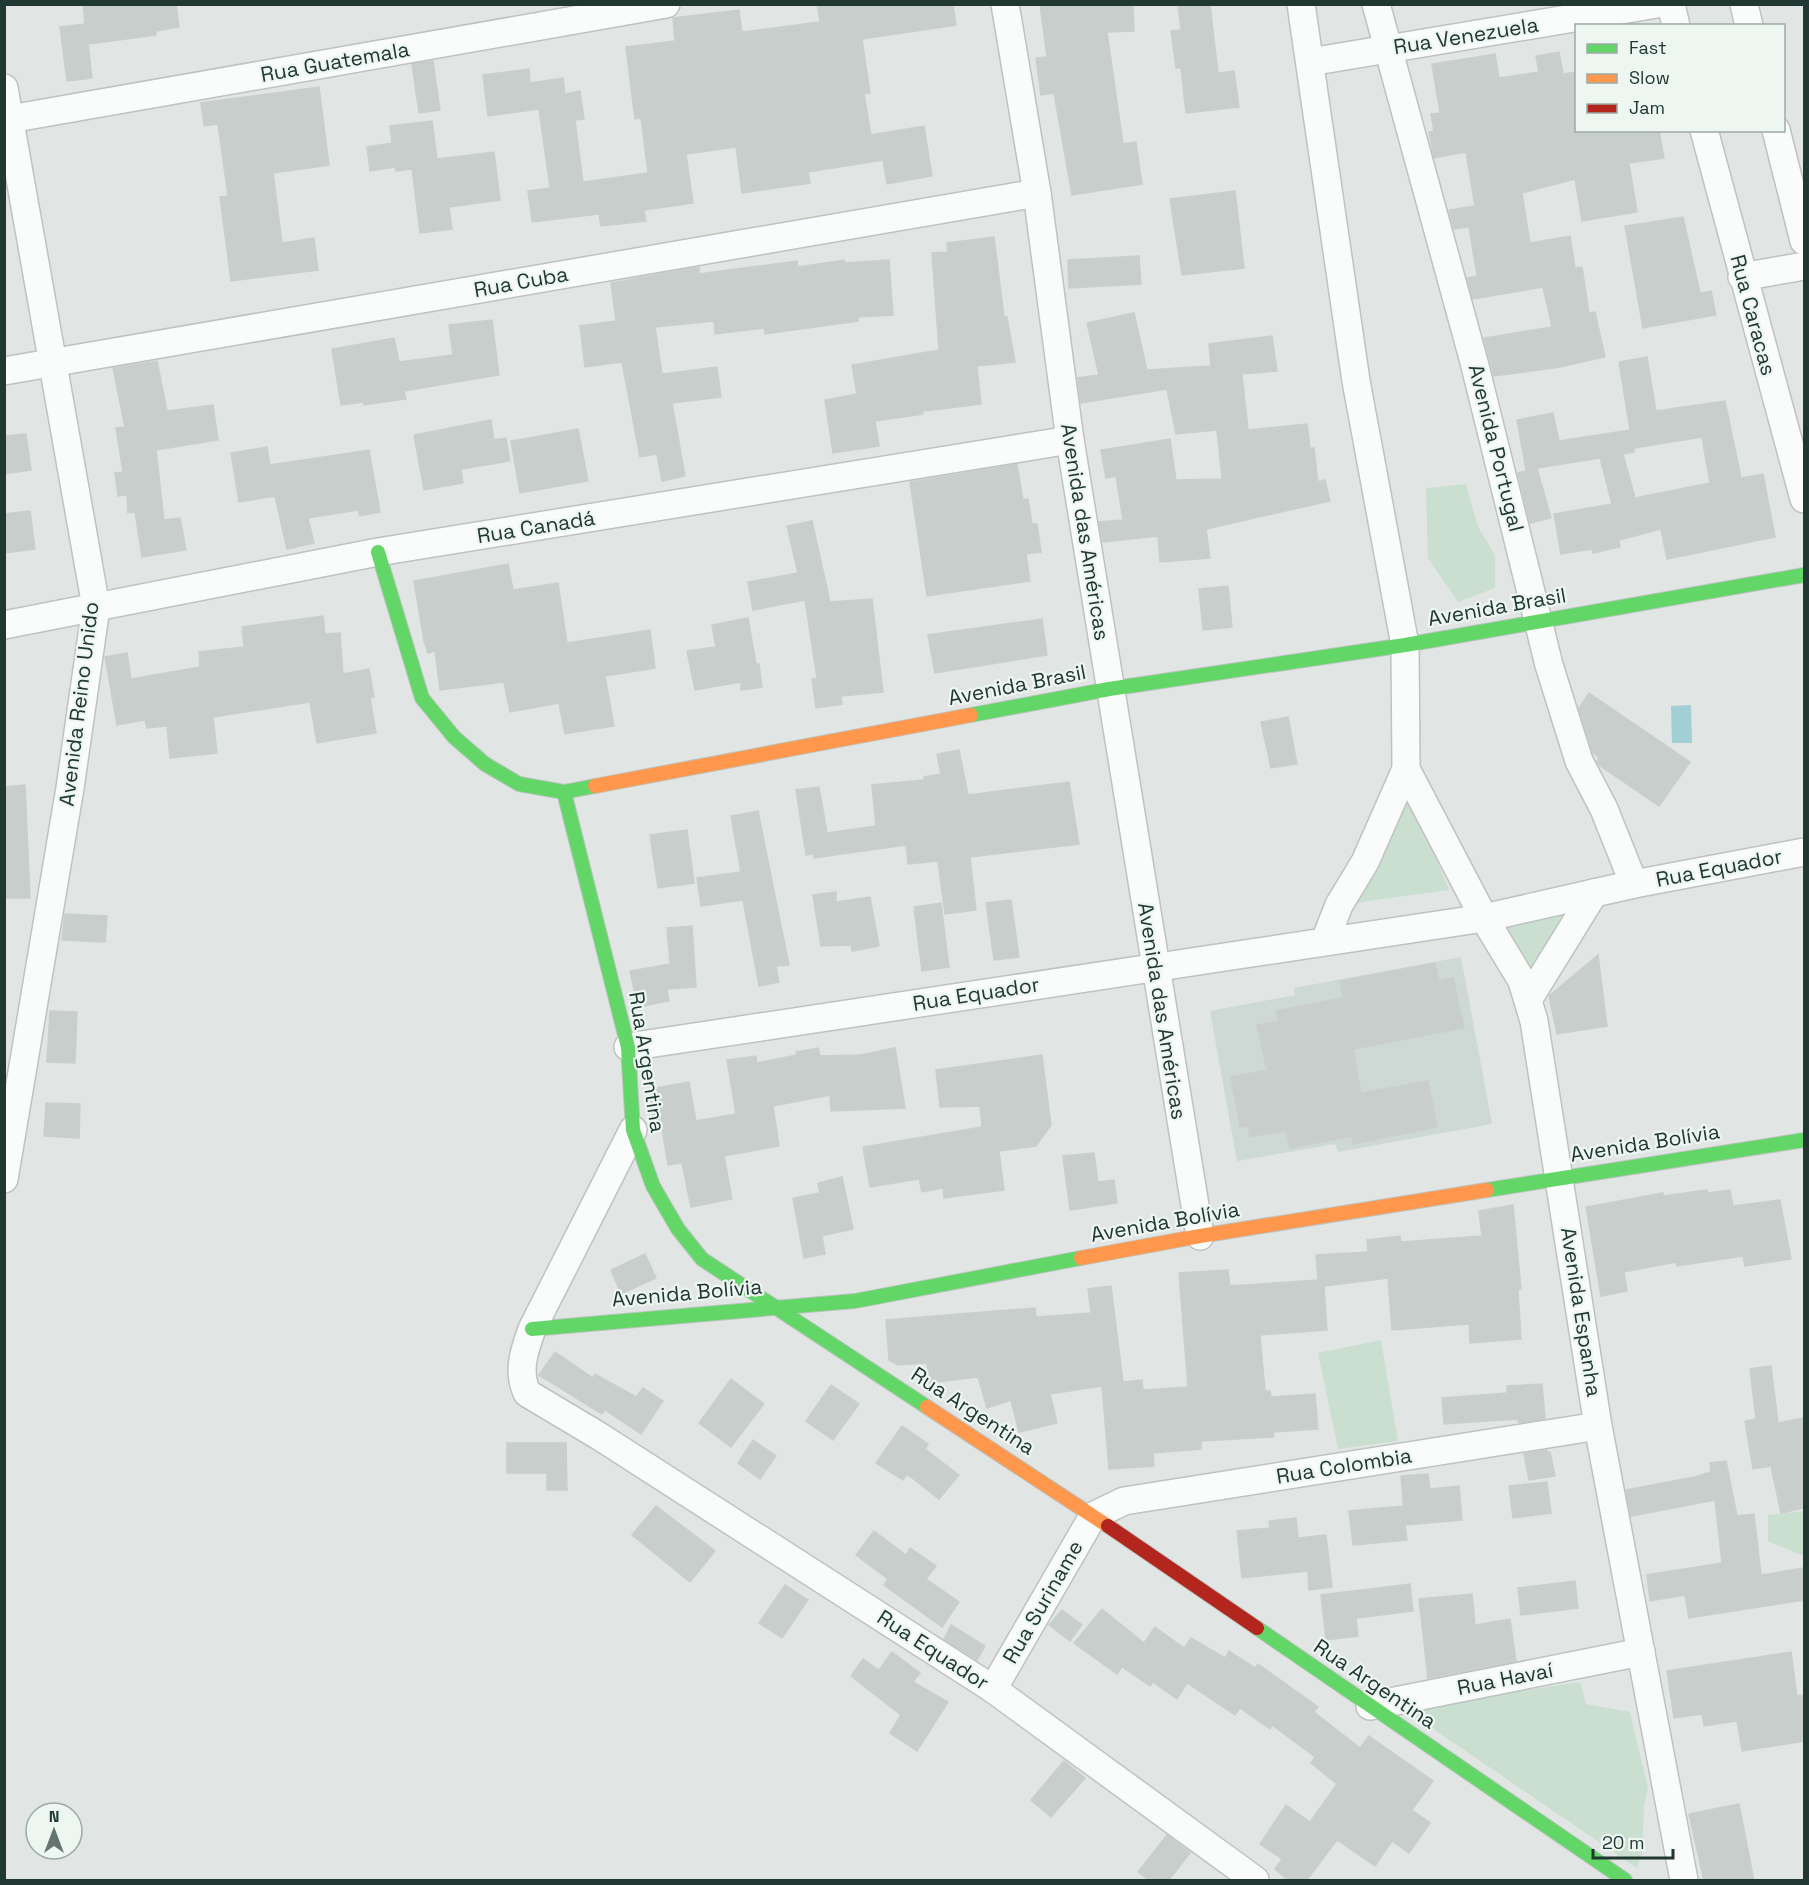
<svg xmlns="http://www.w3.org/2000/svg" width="1809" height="1885" font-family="'Space Grotesk',sans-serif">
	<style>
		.built { fill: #ced8d4 }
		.green { fill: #cadfd0 }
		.water { fill: #a2ced5 }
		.building { fill: #c8cecb; stroke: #cacfcd; stroke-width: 1.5; fill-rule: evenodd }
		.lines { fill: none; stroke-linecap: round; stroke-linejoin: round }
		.street-casing { stroke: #bec3c1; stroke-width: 30 }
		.fast-casing { stroke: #bdc4c1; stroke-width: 16 }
		.slow-casing { stroke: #bdc4c1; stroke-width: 16 }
		.jam-casing { stroke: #bdc4c1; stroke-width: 16 }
		.street { stroke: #fafbfb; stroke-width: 27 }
		.fast { stroke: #63d668; stroke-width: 14 }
		.slow { stroke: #ff974d; stroke-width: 14 }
		.jam { stroke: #b3261e; stroke-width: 14 }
		.labels { text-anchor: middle; stroke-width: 4.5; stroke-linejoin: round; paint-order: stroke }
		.street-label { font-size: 21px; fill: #203831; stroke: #eef6f2 }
	</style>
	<rect width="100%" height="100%" fill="#e1e6e4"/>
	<path class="built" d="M1461,957L1492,1124L1338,1152L1335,1144L1237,1161L1210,1011L1295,995L1294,988Z"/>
	<g class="green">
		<path d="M1466,484L1478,527L1495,555V588L1458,602L1428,558L1426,488Z"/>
		<path d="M1408,789L1449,890L1354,903Z"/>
		<path d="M1578,903L1533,970L1497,922Z"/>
		<path d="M1381,1340L1398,1441L1338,1449L1318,1353Z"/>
		<path d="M1804,1511V1556L1768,1541V1515Z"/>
		<path d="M1580,1682L1586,1704L1630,1712L1648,1788L1644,1807L1642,1853L1637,1868L1404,1709Z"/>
	</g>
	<path class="water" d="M1691,705L1692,743H1672L1671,706Z"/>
	<g class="building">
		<path d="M83,4H176L179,27L156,31V35L88,44L92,78L67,81L60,27L85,24Z"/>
		<path d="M817,4H953L956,25L862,39L870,93L864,94L871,135L924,126L932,176L887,184L883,160L808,172L810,183L742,193L736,147L686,154L693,203L644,210L646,221L601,226L599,214L532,222L528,191L550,188L539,109L488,116L483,75L529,69L530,83L563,78L565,94L580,91L584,119L575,120L583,182L648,173L641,118L635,119L626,47L675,41L673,18L739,10L742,32L820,22Z"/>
		<path d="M1040,4H1133L1134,31L1107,32L1123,144L1136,142L1142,184L1072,195L1054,93L1041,95L1036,58L1047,57Z"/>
		<path d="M1178,4H1210L1218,73L1234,71L1239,107L1186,113L1181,68H1176L1171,31L1181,30Z"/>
		<path d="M1559,52L1563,74L1576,72V130H1659L1664,158L1629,163L1637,212L1582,221L1575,179L1522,193L1530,243L1570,236L1575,268L1582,267L1589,313L1595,312L1605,357L1560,367L1494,376L1484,338L1552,327L1543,287L1473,299L1467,278L1477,276L1469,227L1454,229L1449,210L1475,206L1466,152L1434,158L1429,132L1434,131L1431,114L1440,113L1432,64L1495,54L1499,78L1539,72L1536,56Z"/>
		<path d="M433,61L440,110L419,113L412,64Z"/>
		<path d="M319,87L329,165L273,173L282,243L314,238L318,270L231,281L220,197L228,196L218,124L204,126L201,103Z"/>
		<path d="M432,121L437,159L494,152L500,200L449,207L452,229L420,233L412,169L396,171L395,167L370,171L367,147L392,143L390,126Z"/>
		<path d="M1235,191L1244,268L1182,275L1170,199Z"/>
		<path d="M1683,217L1700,293L1711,291L1716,315L1643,328L1625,226Z"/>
		<path d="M994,237L1004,317H1007L1015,362L977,366L981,404L923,411V414L875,421L879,446L833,453L825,400L857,394L852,365L939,350L932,253L948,252L947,243Z"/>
		<path d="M1139,256L1141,284L1069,288L1068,260Z"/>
		<path d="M844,260L845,263L889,260L893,315L858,317V321L765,334L764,328L715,334L714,321L655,327L662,374L717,367L721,397L672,403L685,476L662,481L657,454L640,457L622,362L585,367L580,326L616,321L611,283L699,267V274L797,261L798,267Z"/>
		<path d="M1134,313L1147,370L1211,366L1209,344L1272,336L1277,371L1242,374L1248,430L1307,424L1310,448H1314L1318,482L1325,480L1330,501L1206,529L1210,558L1160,562L1158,536L1103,542L1099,522L1123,520L1116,476L1106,478L1101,450L1170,439L1176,480L1222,479L1217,430L1176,434L1167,389L1081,403L1078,378L1099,375L1087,323Z"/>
		<path d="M492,320L499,375L404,391L406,399L364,405V402L341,405L332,349L394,338L399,362L453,355L449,325Z"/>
		<path d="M1647,357L1656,411L1725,401L1741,478L1763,474L1775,537L1667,559L1661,529L1619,540L1620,547L1593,553L1592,549L1561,554L1554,514L1612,504L1600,458L1537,468L1551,518L1530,523L1518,473L1537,468L1526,470L1517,420L1553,413L1559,441L1630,430L1619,362ZM1702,437L1710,483L1635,498L1623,454L1634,452V448Z"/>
		<path d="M157,361L167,411L213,405L218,440L156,450L164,520L180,518L186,550L142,557L135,512L128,513L127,495L118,496L115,473L123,472L116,428L125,427L113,368Z"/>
		<path d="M491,420L494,440L506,438L510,461L461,469L463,483L424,490L414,435Z"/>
		<path d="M578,429L588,481L520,493L511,441Z"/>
		<path d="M26,434L31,470L4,474V436Z"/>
		<path d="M267,447L270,465L369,450L380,512L360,516L358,510L308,518L314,543L287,549L275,496L239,502L231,453Z"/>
		<path d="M1017,464L1023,500L1028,499L1032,524H1037L1041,552L1026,554L1030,581L927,596L910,482Z"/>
		<path d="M30,511L35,549L4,553V514Z"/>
		<path d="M812,521L830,602L872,599L883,692L841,696L842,704L816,708L812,679L817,678L805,600L753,610L748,582L798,573L787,526Z"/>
		<path d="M508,564L513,590L558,583L567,643L650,630L655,668L605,676L614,726L565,734L559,703L510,712L504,682L440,690L435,651L428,653L424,641L414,581Z"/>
		<path d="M1228,586L1232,627L1203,630L1199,589Z"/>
		<path d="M323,616L325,634L340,633L343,674L369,669L374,697L370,698L376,733L317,743L310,702L213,717L217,753L170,758L167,726L147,728L145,720L117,725L105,657L127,653L131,679L200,667L199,652L244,647L242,627Z"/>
		<path d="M748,618L756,664H759L762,687L741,690V682L695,690L687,651L716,647L712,625Z"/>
		<path d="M1042,619L1047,655L935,673L928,635Z"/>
		<path d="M1589,693L1690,762L1659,806L1599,765L1597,761L1599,757L1593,753L1579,708Z"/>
		<path d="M1288,717L1297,764L1271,768L1261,722Z"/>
		<path d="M959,750L968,795L1069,782L1079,844L970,857L976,910L945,914L938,861L908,864L906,845L814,858V854L806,855L796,790L819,787L827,833L876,826L872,785L924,780V777L941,774L937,754Z"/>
		<path d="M25,785L30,898H4V787Z"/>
		<path d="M758,811L789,965L776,966L779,982L759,986L743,900L701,906L697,878L741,872L731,816Z"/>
		<path d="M687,830L694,883L658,888L650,835Z"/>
		<path d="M836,892V902L870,897L879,946L852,951L851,945L821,946L813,895Z"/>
		<path d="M1011,900L1019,957L994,960L986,903Z"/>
		<path d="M941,903L949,967L922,971L914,907Z"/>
		<path d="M65,914L107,916L105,942L62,940Z"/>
		<path d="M692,926L696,987L667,989L669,1001L638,1007L630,971L670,964L667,928Z"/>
		<path d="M1598,955L1607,1026L1557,1034L1549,996Z"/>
		<path d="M1435,963L1439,981L1453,978L1464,1028L1353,1049L1361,1093L1428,1081L1437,1127L1353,1144L1352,1136L1290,1148L1286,1130L1250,1137L1248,1126L1240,1127L1231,1077L1267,1070L1257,1025L1278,1021L1276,1011L1343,998L1340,981Z"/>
		<path d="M50,1011L77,1012L75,1063L47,1062Z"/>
		<path d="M818,1048L820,1056L860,1055L895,1048L905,1108L831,1111L830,1095L773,1106L779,1146L724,1156L732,1199L691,1207L682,1163L668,1165L661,1122L654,1124L649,1089L689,1082L696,1121L736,1114L727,1060L756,1056L757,1063L797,1055L796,1052Z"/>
		<path d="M1042,1055L1051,1125L1036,1146L999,1151L1004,1190L944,1198L943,1188L922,1192L919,1179L870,1187L863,1147L982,1127L980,1106L940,1107L936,1070Z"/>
		<path d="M46,1103L80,1104L79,1138L44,1136Z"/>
		<path d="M1094,1153L1098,1182L1114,1180L1117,1203L1070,1210L1063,1156Z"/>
		<path d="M842,1177L853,1229L822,1236L825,1254L804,1258L793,1198L820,1193L818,1183Z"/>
		<path d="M1707,1190L1708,1193L1730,1190L1733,1206L1780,1200L1791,1259L1745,1266L1743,1256L1677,1266L1676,1262L1624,1272L1627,1291L1601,1296L1586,1207L1663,1193V1196Z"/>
		<path d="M1513,1205L1521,1289L1518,1290L1521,1339L1470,1343L1469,1324L1392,1330L1388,1278L1324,1286L1327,1330L1260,1335L1265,1391H1270L1271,1397L1315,1394L1318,1429L1273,1432L1274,1437L1201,1441V1449L1153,1453L1154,1466L1109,1469L1102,1386L1050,1394L1057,1423L1019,1432L1011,1400L987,1408L978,1377L929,1383L927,1363L898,1365L889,1360L886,1320L1035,1308L1036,1317L1091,1313L1088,1289L1111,1286L1123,1382L1142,1380L1143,1390L1188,1387L1179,1273L1228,1270L1230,1286L1318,1280L1316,1255L1368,1252L1367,1240L1400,1236L1401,1242L1482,1236L1479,1211Z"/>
		<path d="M645,1254L656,1278L621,1294L611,1270Z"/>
		<path d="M555,1352L593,1378L595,1374L636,1397L643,1388L663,1401L641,1434L605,1410L602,1414L539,1375Z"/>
		<path d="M1771,1366L1778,1423L1804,1418V1508L1781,1513L1771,1466L1753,1469L1745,1421L1756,1419L1750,1369Z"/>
		<path d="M731,1379L764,1404L731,1447L699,1423Z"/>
		<path d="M1542,1384L1545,1419L1519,1423L1518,1419L1444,1424L1442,1398L1507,1393V1386Z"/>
		<path d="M831,1385L859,1404L833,1440L806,1421Z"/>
		<path d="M902,1426L928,1444L925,1449L959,1475L939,1499L907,1474L903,1480L876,1463Z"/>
		<path d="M753,1440L776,1456L760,1479L738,1463Z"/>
		<path d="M507,1443H566L567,1490H547V1473H507Z"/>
		<path d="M1547,1450V1453L1550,1452L1555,1476L1529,1480L1524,1454Z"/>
		<path d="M1726,1461L1737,1516L1754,1514L1761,1575L1804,1568V1600L1689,1618L1685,1595L1650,1601L1647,1575L1722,1563L1715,1500L1631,1516L1626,1490L1694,1477L1711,1472L1710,1463Z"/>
		<path d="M1428,1474L1430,1489L1459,1486L1462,1520L1405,1525L1407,1540L1353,1545L1349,1511L1403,1506L1405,1524L1401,1476Z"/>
		<path d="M1547,1482L1551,1513L1513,1518L1509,1486Z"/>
		<path d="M656,1506L715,1551L690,1582L632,1535Z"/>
		<path d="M1296,1518L1298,1538L1326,1535L1332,1587L1309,1590L1308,1571L1242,1578L1237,1531L1270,1528L1269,1521Z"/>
		<path d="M874,1531L906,1555L910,1548L936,1566L926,1579L959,1602L942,1627L884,1585L888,1579L856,1555Z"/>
		<path d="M1575,1581L1578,1608L1521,1615L1518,1588Z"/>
		<path d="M1410,1584L1413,1611L1356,1618L1358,1636L1326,1640L1321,1595Z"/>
		<path d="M785,1585L808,1600L782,1638L759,1623Z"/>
		<path d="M1472,1594L1475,1625L1510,1619L1516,1661L1428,1678L1419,1599Z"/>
		<path d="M1102,1609L1144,1643L1155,1627L1184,1648L1191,1638L1225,1658L1229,1651L1255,1668L1258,1664L1318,1707L1314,1712L1360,1748L1369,1736L1433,1781L1412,1810L1430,1823L1409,1853L1392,1841L1375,1866L1337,1840L1306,1881H1289L1275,1869L1282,1859L1260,1844L1286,1805L1310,1822L1337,1784L1311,1763L1315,1757L1272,1725L1270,1729L1240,1708L1235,1715L1187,1683L1177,1699L1153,1682L1150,1686L1122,1667L1117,1674L1074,1643Z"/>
		<path d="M1062,1610L1082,1625L1070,1641L1049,1625Z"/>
		<path d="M951,1625L985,1646L977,1660L944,1639Z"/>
		<path d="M892,1652L920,1673L913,1682L948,1702L917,1751L890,1733L901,1715L851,1676L863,1659L879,1670Z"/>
		<path d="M1791,1652L1797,1696L1804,1695V1741L1742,1751L1737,1721L1704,1726L1702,1714L1674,1718L1667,1671Z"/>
		<path d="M1064,1761L1085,1778L1051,1817L1031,1800Z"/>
		<path d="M1739,1804L1754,1881H1704L1689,1814Z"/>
		<path d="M1167,1835L1190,1853L1168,1881H1150L1138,1872Z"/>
	</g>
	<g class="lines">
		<defs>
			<g id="street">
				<path d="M1005,4L1037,193L1070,440L1200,1236"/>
				<path d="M1301,4L1356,381L1405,645L1406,769L1365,862L1339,905L1325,941"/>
				<path d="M1376,4L1474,362L1549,665L1579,761L1604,809L1634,884"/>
				<path d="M1671,4L1676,26"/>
				<path d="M1744,4L1749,26"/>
				<path d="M1310,62L1657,4"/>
				<path d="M4,88L96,607L70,788L4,1179"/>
				<path d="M4,120L666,4"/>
				<path d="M1704,130L1804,499"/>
				<path d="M1776,130L1804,241"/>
				<path d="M1742,277L1804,266"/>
				<path d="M4,371L1037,193"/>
				<path d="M4,625L378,552L1070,440"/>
				<path d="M1406,769L1484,918L1522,981L1534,1021L1598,1426L1684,1880"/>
				<path d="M1528,1000L1594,893"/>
				<path d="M628,1047L1484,918L1634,884L1804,852"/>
				<path d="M633,1130L532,1329C524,1351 517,1371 527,1393L599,1436L993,1689L1255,1880"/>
				<path d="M993,1689L1093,1516L1124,1501L1598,1426"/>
				<path d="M1370,1706L1641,1652"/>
			</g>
			<g id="fast">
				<path d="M378,552L422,698L454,737L485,764L519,784L564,792L595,786"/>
				<path d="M971,715L1109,689L1405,645L1804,575"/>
				<path d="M564,792L628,1047L633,1130L653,1186L678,1229L702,1259L927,1407"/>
				<path d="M1487,1190L1804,1140"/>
				<path d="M532,1329L855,1301L1081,1258"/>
				<path d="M1257,1628L1625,1880"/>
			</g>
			<g id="slow">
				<path d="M595,786L971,715"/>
				<path d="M1081,1258L1200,1236L1487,1190"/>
				<path d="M927,1407L1108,1526"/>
			</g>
			<path id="jam" d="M1108,1526L1257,1628"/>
		</defs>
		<use href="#street" class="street-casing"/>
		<use href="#fast" class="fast-casing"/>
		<use href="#slow" class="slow-casing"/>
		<use href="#jam" class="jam-casing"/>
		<use href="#street" class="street"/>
		<use href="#fast" class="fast"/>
		<use href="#slow" class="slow"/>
		<use href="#jam" class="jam"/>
	</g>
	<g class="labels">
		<g class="street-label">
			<text transform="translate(1466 36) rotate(-9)" y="7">Rua Venezuela</text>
			<text transform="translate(335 62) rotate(-10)" y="7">Rua Guatemala</text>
			<text transform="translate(521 282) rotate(-10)" y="7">Rua Cuba</text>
			<text transform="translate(1753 315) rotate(75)" y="7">Rua Caracas</text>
			<text transform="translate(1496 448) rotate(76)" y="7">Avenida Portugal</text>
			<text transform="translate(536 527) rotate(-9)" y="7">Rua Canadá</text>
			<text transform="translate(1085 532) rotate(81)" y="7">Avenida das Américas</text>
			<text transform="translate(1497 607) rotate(-10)" y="7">Avenida Brasil</text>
			<text transform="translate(1017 685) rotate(-11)" y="7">Avenida Brasil</text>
			<text transform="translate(79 704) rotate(-83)" y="7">Avenida Reino Unido</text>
			<text transform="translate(1719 868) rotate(-11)" y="7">Rua Equador</text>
			<text transform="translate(976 994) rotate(-9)" y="7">Rua Equador</text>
			<text transform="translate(1162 1011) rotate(81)" y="7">Avenida das Américas</text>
			<text transform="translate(647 1062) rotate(81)" y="7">Rua Argentina</text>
			<text transform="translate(1645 1143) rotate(-9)" y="7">Avenida Bolívia</text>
			<text transform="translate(1165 1222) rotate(-10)" y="7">Avenida Bolívia</text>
			<text transform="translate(687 1293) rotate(-5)" y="7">Avenida Bolívia</text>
			<text transform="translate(1581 1312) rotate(81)" y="7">Avenida Espanha</text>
			<text transform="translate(973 1411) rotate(33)" y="7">Rua Argentina</text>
			<text transform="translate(1344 1466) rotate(-9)" y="7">Rua Colombia</text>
			<text transform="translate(1043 1602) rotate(-60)" y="7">Rua Suriname</text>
			<text transform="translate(933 1650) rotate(33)" y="7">Rua Equador</text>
			<text transform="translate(1505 1679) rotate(-11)" y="7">Rua Havaí</text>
			<text transform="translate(1375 1684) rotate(34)" y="7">Rua Argentina</text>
		</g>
	</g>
	<rect width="1809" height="1885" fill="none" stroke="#203831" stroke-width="12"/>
	<rect x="1575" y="24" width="210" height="108" fill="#eef6f2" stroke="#9caaa5" stroke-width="1.5"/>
	<rect x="1587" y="44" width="30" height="9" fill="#63d668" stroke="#9caaa5" stroke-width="1.5"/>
	<text x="1629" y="54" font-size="18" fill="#203831">Fast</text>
	<rect x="1587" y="74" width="30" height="9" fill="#ff974d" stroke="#9caaa5" stroke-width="1.5"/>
	<text x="1629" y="84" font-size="18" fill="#203831">Slow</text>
	<rect x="1587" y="104" width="30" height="9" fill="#b3261e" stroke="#9caaa5" stroke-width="1.5"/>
	<text x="1629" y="114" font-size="18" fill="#203831">Jam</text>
	<g transform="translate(54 1831)"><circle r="28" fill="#eef6f2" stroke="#9caaa5" stroke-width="1.5"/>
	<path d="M0-4.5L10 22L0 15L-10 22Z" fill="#647570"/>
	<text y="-9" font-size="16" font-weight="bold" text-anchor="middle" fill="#203831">N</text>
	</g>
	<path d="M1593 1849v9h80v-9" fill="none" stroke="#203831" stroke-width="3"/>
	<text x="1602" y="1849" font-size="18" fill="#203831" stroke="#eef6f2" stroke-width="4.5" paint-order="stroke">20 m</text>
</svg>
